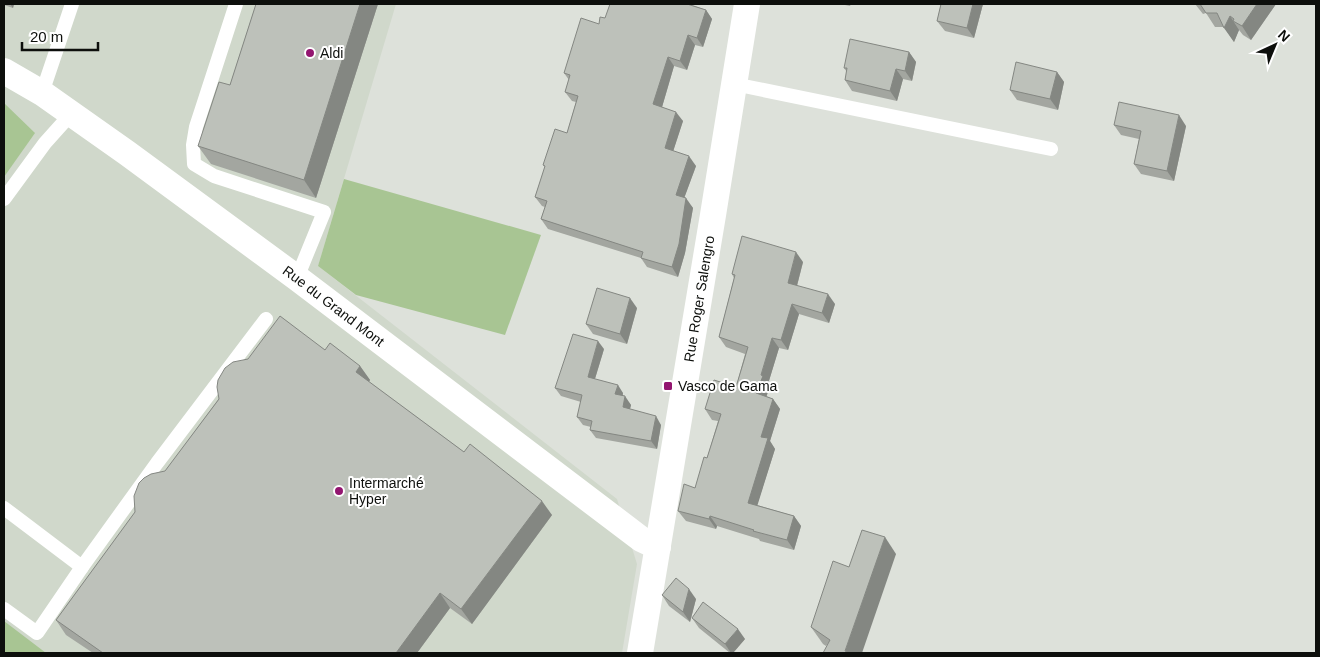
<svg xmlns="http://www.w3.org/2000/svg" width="1320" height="657" font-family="Arial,sans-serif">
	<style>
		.built { fill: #d0d8cb }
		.green { fill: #a8c593 }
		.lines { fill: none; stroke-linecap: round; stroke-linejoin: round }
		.lane { stroke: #fff; stroke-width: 14 }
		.street { stroke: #fff; stroke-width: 26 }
		.wall { fill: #a3a6a0 }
		.shaded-wall { fill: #848782 }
		.building { fill: #bdc1ba; stroke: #848782 }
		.poi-dot { fill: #931570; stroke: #fff; stroke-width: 2 }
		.labels { text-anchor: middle; stroke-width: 4; stroke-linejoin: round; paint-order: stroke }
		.poi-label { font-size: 14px; fill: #0d0f0c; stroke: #fff; text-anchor: start }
		.street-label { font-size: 14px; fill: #0d0f0c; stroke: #fff }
	</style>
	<rect width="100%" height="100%" fill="#dde1da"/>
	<path class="built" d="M4,4H396L318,266L617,499L637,564L622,653H4Z"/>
	<g class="green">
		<path d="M4,103L35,133L4,177Z"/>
		<path d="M344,179L541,235L505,335L356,295L318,266Z"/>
		<path d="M4,621L46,653H4Z"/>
	</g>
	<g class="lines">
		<g class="lane">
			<path d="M236,4L196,127L193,145L194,164L214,176L324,212L297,278"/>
			<path d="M734,84L1051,149"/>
			<path d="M42,93L72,4"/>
			<path d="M4,199L45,143L71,114"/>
			<path d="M4,508L82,567L157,463L266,319"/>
			<path d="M4,609L37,633L82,567"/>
		</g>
		<g class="street">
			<path id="s1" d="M4,71L42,93L127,153L297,278L641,539L658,547"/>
			<path id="s2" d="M640,653L713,215L747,4"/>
		</g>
	</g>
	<g class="wall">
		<path d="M4,4H14L13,8L4,5Z"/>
		<path d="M256,4H378L316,198L211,164L198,146L230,85Z"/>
		<path d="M692,4V5L706,10L712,19L703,47L695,45L687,70L674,66L662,107L683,121L673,151L696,166L684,198L693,208L685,253L678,277L647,267L641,258L548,229L541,219L545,207L542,206L535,197L545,167L543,165L567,133L576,102L572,101L565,92L569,80L564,73L599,24L605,18Z"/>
		<path d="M840,4H851L850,6Z"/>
		<path d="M941,4H983L974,38L945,31L937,21Z"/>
		<path d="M1195,4H1276L1251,40L1243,35L1239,30L1234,42L1224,27H1215L1206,13L1203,14Z"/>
		<path d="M909,52L916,62L912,81L903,79L897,101L852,91L845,80L847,72L844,68Z"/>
		<path d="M1057,72L1064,82L1058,110L1017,100L1010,90Z"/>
		<path d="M1114,125L1186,126L1174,181L1141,174L1134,164L1139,139L1121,135Z"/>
		<path d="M803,262L797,286L835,304L829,323L799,314L788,350L779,348L768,384L770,386L766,396L773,399L780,409L770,441L775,449L757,505L794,516L801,526L794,550L760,541L759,539L717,526L716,529L686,521L678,511L695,488L707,458L718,421L712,420L705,409L736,387L745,354L726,347L719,337L734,278L732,274Z"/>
		<path d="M637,308L627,344L593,334L586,324Z"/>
		<path d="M604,349L595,379L623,393V396L631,405L630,409L661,425L657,449L596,438L590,430L591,427L583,425L577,417L581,402L561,396L555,388Z"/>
		<path d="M325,350L360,366L370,380L369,382L464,452L552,515L472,624L450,608L417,653H93L66,635L56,620L248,359Z"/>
		<path d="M896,554L826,646L823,644L811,627L849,567Z"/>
		<path d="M662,595L696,599L690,622L669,606Z"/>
		<path d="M692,618L745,639L733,653H730L699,628Z"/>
	</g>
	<g class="shaded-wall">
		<path d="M10,4H14L13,8Z"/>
		<path d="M360,4H378L316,198L304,180Z"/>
		<path d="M973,4H983L974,38L967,28Z"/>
		<path d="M1257,4H1276L1251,40L1242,26Z"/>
		<path d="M706,10L712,19L703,47L697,38Z"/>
		<path d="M1230,16L1239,30L1234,42L1224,28Z"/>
		<path d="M688,35L695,45L687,70L680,61Z"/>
		<path d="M909,52L916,62L912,81L905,71Z"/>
		<path d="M668,57L674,66L660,114L653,104Z"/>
		<path d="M896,69L903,79L897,101L890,91Z"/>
		<path d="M1057,72L1064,82L1058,110L1050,99Z"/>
		<path d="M676,112L683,121L671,158L665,148Z"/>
		<path d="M1179,115L1186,126L1174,181L1167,171Z"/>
		<path d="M689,156L696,166L682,204L676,195Z"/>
		<path d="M686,198L693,208L685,253L678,277L672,267Z"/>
		<path d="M796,252L803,262L795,293L788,283Z"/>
		<path d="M828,294L835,304L829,323L822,313Z"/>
		<path d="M630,298L637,308L627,344L620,334Z"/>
		<path d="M792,304L799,314L788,350L781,340Z"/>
		<path d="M772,338L779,348L768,384L770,386L764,404L756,393Z"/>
		<path d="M598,341L604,349L593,385L588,377Z"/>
		<path d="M360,366L370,380L366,386L356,372Z"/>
		<path d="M618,385L623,393L621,402L615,394Z"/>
		<path d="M625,396L631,405L628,416L623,407Z"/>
		<path d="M773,399L780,409L770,441L775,449L755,513L748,503L761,437Z"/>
		<path d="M656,416L661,425L657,449L651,441Z"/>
		<path d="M542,501L552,515L472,624L461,609Z"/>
		<path d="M710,516L717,526L716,529L709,519Z"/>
		<path d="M794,516L801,526L794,550L787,540Z"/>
		<path d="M885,537L896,554L862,653H847L845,651Z"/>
		<path d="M689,589L696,599L690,622L683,612Z"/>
		<path d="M440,593L450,608L417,653H396Z"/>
		<path d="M738,629L745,639L733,653H731L725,644Z"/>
	</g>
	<g class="building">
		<path d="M256,4H360L304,180L198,146L219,82L230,85Z"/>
		<path d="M610,4H687L706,10L697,38L688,35L680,61L668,57L653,104L676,112L665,148L689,156L676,195L686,198L679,244L672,267L641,258L643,252L541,219L547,201L535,197L545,166L543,165L555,129L567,133L578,96L565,92L570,75L564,73L581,18L599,24L600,17L605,18Z"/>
		<path d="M941,4H973L967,28L937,21Z"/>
		<path d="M1200,4H1257L1242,26L1233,21L1234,19L1230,16L1224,28L1217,13H1206Z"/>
		<path d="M850,39L909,52L905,71L896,69L890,91L845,80L847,68H844Z"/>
		<path d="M1016,62L1057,72L1050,99L1010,90Z"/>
		<path d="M1119,102L1179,115L1167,171L1134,164L1141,131L1114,125Z"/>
		<path d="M742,236L796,252L788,283L828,294L822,313L792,304L781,340L772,338L761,375L763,376L756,393L773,399L761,437L768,438L748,503L794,516L787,540L753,531L754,530L710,516L709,519L678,511L684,484L695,488L704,457L707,458L721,414L705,409L714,380L736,387L748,347L719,337L735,275L732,274Z"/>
		<path d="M597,288L630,298L620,334L586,324Z"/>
		<path d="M280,316L325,350L330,343L360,366L356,372L464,452L470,444L542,501L461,609L440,593L396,653H103L56,620L135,512L134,496L139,483L144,478L151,474L165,471L219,399L217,387L218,380L225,368L233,362L248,359Z"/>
		<path d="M573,334L598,341L588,377L618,385L615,394L625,396L623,407L656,416L651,441L590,430L592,421L577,417L582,395L555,388Z"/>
		<path d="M862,530L885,537L845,651L849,653H823L830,640L811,627L833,561L849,567Z"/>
		<path d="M676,578L689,589L683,612L662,595Z"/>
		<path d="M703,602L738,629L725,644L692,618Z"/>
	</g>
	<g class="poi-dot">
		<circle cx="310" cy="53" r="5"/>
		<rect x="663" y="381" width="10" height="10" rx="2.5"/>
		<circle cx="339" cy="491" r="5"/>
	</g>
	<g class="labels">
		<g class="poi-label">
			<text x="320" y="58">Aldi</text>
			<text x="678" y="391">Vasco de Gama</text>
			<text x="349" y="488">Intermarché<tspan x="349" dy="16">Hyper</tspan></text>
		</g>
		<g class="street-label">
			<text dy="5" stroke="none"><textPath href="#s2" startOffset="359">Rue Roger Salengro</textPath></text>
			<text dy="5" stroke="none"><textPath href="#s1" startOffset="405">Rue du Grand Mont</textPath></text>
		</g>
	</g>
	<rect width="1320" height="657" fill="none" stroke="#0d0f0c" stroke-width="10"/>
	<g transform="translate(1275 45) rotate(44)" stroke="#ffffff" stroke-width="4" paint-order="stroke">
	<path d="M0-4L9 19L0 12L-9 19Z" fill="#0d0f0c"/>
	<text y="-8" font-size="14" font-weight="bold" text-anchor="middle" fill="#0d0f0c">N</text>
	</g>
	<path d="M22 42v8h76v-8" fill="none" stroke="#0d0f0c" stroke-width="2.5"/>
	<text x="30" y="42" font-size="15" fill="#0d0f0c" stroke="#ffffff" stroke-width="4" paint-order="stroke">20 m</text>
</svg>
